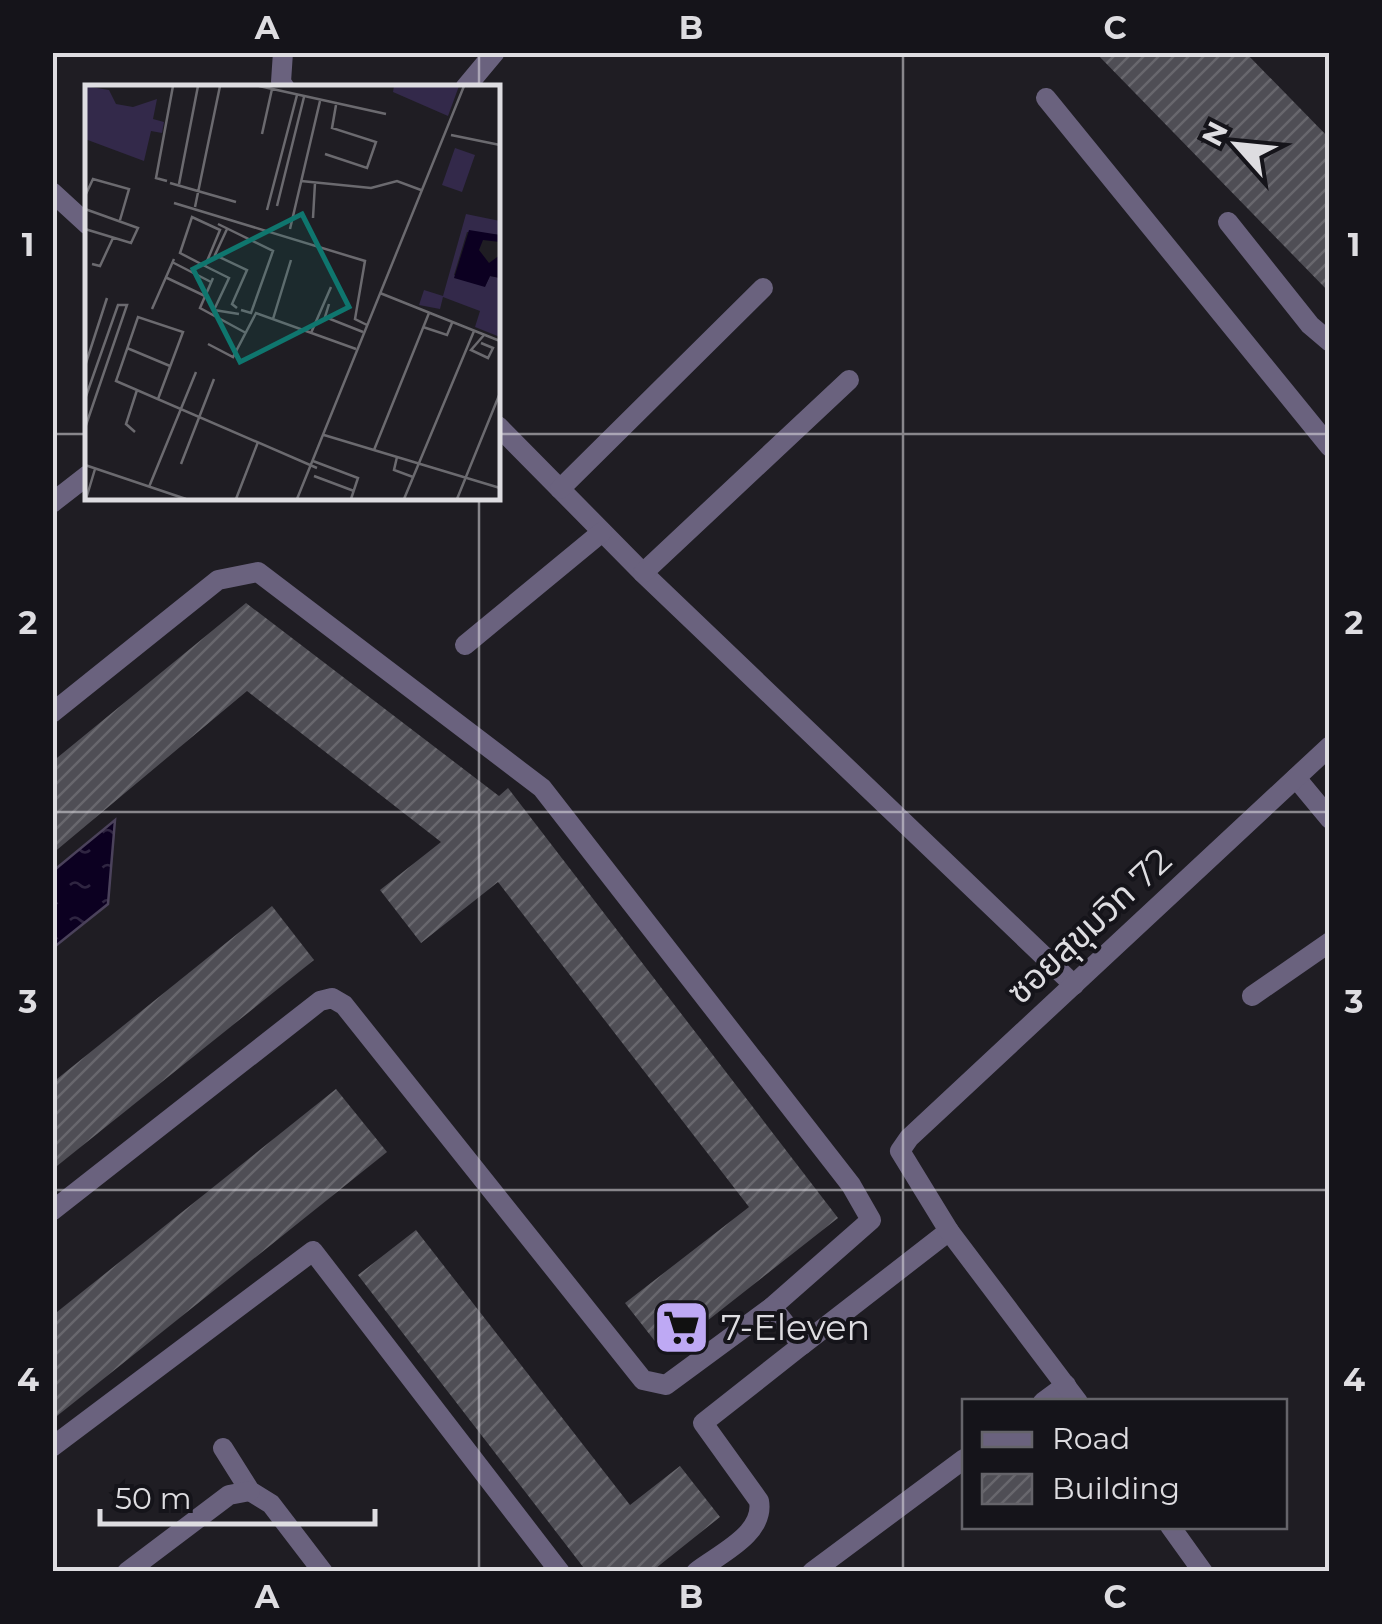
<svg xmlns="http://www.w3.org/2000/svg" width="1382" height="1624" font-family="Montserrat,'Noto Sans Thai',sans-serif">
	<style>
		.water { fill: url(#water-ripples); stroke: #4b425b; stroke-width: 2.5 }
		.building { fill: url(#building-hatch) }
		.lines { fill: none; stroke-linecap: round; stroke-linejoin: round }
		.service { stroke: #6a627e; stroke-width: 20 }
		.minor { stroke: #6a627e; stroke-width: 20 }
		.grid { fill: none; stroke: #dedde1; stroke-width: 2.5; stroke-opacity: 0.55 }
		.labels { text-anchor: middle; stroke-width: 8; stroke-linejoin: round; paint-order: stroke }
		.street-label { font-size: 35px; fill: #dedde1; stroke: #15141a }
		.poi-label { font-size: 35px; fill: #dedde1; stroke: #15141a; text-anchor: start }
		.inset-road { fill: none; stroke: #6b6a6f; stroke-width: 2.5 }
		.view { fill: #0f766e; fill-opacity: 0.15; stroke: #0f766e; stroke-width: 5 }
		.inset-edge { fill: none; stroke: #dedde1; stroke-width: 5 }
		.neatline { fill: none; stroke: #dedde1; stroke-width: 4 }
		.grid-label { font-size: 32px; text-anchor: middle; font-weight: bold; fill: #dedde1 }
	</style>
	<defs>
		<pattern id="water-ripples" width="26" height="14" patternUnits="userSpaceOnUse" patternTransform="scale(2.5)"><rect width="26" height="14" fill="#0c0021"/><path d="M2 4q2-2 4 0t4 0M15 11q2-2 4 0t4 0" fill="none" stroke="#2f2541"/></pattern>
		<pattern id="building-hatch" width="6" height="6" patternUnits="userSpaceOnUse" patternTransform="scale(2.5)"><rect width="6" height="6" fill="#4f4e55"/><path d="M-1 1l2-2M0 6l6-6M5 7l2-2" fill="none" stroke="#68676d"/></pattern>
	</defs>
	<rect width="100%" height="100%" fill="#1f1d23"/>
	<path class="water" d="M115,820L108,904L53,948V871Z"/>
	<g class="building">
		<path d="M1095,52H1245L1330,139V293Z"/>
		<path d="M246,603L499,796L508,788L838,1218L665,1354L625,1303L749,1207L498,882L421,943L380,890L441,842L247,691L52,854V762Z"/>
		<path d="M272,906L314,960L52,1170V1083Z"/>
		<path d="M336,1089L387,1152L52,1420V1316Z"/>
		<path d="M416,1230L630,1505L680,1466L720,1517L651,1572H587L358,1275Z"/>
	</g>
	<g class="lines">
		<g class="service">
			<path d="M1296,778L1330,819"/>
			<path d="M1252,996L1330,942"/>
		</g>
		<g class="minor">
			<path d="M283,52L281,82L285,88"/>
			<path d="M465,88L495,52"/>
			<path d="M1046,98L1330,447"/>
			<path d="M52,192L88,225"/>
			<path d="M1228,222L1310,325L1330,342"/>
			<path d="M498,426L643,573L1074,985"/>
			<path d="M560,489L763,288"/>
			<path d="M52,503L88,475"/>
			<path d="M643,573L849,380"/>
			<path d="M465,645L602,532"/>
			<path d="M52,713L218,580L258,572L542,788L851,1185L871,1220L772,1307L666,1385L643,1380L344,1005L332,998L320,1001L52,1211"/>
			<path d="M772,1307L802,1345L949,1231"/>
			<path d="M1043,1402L1066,1385"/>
			<path d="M1078,1402L949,1231L900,1151L909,1138L1330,746"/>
			<path d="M52,1447L313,1251L560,1572"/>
			<path d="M223,1448L250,1491L271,1504L323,1572"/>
			<path d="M1170,1526L1203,1572"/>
			<path d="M127,1572L229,1495L250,1491"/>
			<path d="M696,1572C719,1554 765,1534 759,1501L703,1423L802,1345"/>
			<path d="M812,1572L964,1459"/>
		</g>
	</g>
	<path class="grid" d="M479,52V88M903,52V1572M52,434H88M498,434H1330M479,498V1572M52,812H1330M52,1190H1330"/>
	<defs>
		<symbol id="supermarket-square" viewBox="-11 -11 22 22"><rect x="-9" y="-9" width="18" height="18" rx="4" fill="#bea9f4" stroke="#15141a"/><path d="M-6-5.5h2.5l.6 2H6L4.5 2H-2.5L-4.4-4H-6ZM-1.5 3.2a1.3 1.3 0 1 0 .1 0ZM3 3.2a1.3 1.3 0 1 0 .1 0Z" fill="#111"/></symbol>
	</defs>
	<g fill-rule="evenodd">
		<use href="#supermarket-square" x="650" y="1296" width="63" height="63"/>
	</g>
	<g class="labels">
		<g class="street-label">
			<text transform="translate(1089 926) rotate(-43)" y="12">ซอยสุขุมวิท 72</text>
		</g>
		<g class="poi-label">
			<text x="721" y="1340">7-Eleven</text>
		</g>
	</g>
	<g transform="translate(85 85)">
		<rect width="415" height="415" fill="#1f1d23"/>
		<path d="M309,1H374L363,31L308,7ZM370,63L390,70L377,107L357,100ZM381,129L415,136V150L382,147L369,190L400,201L405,191L415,193V252L390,242L395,226L379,220L358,212L355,224L334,220L339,205L358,211Z" fill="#33294a"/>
		<path d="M0,1L24,5L31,19L48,22L72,14L68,34L79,37L77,48L66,46L59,76L0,54Z" fill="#33294a"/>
		<path d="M384,145L415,150V157L398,155L394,165L404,178L415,170V193L405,191L400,202L369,193Z" fill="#0c0021"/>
		<path class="inset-road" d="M174,1L301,29M177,49L187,4M366,50L415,60M240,69L282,83L291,57L247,43L251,20M82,96L71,93L88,1M216,96L286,103L312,96L336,105M85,98L151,117M94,99L113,1M0,111L8,94L44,104L35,135M89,118L280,176L270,234L282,240M192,121L219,12M110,122L135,1M0,124L53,143L46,158L0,144M182,125L212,10M228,133L230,98M133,139L188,166L166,228L156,225M142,144L130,170L162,185L147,219L152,223M205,144L235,16M87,177L126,197M7,179L15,181L28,153M120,181L95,168L107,132L135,145L120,181L144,193L129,225L154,229M80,192L120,211M128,193L115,223L161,248M295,208L415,256M244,219L240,232L278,247M67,224L89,174M188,234L206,175M338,242L362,250L367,238M226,248L246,202M396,258L408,263L403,273L386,265L399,250M123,259L148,272L171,228L271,264M42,263L85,281M0,281L22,213M0,314L33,220H42L0,343M73,314L98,247L53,232L31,296L232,383M50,347L41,339L52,305M239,350L415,403M289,365L344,228M312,372L309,385L328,392M228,376L273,393L266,414M96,379L129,294M0,380L101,414M229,391L269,406M64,402L111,287M1,414L10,384M151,414L173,357M212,414L379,1M319,414L389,246M372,414L415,308"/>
		<path class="view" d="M217,129L264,222L155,277L108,184Z"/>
		<rect width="415" height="415" class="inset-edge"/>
	</g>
	<rect width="1382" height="1624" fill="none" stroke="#15141a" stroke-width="110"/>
	<rect x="962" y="1399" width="325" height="130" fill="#15141a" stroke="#65646a" stroke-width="2.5"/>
	<rect x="982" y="1432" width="50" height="15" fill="#6a627e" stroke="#65646a" stroke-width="2.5"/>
	<text x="1052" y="1449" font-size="30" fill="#dedde1">Road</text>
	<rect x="982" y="1474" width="50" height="30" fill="url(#building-hatch)" stroke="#65646a" stroke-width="2.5"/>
	<text x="1052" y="1499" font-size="30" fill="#dedde1">Building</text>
	<g transform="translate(1237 145) rotate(297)" stroke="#15141a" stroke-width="8" paint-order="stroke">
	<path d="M0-8L18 38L0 25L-18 38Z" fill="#dedde1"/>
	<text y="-15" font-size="28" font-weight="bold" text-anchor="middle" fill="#dedde1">N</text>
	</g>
	<path d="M100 1509v15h275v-15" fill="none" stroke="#dedde1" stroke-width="5"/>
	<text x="115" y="1509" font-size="30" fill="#dedde1" stroke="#15141a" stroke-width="8" paint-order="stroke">50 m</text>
	<rect x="55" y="55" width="1272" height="1514" class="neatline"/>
	<g class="grid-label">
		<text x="267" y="39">A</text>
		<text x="691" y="39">B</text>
		<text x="1115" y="39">C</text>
		<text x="28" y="256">1</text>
		<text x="1354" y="256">1</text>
		<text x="28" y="634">2</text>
		<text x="1354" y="634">2</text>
		<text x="28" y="1013">3</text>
		<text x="1354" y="1013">3</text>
		<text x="28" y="1391">4</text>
		<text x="1354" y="1391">4</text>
		<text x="267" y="1608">A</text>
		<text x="691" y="1608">B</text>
		<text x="1115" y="1608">C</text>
	</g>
</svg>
